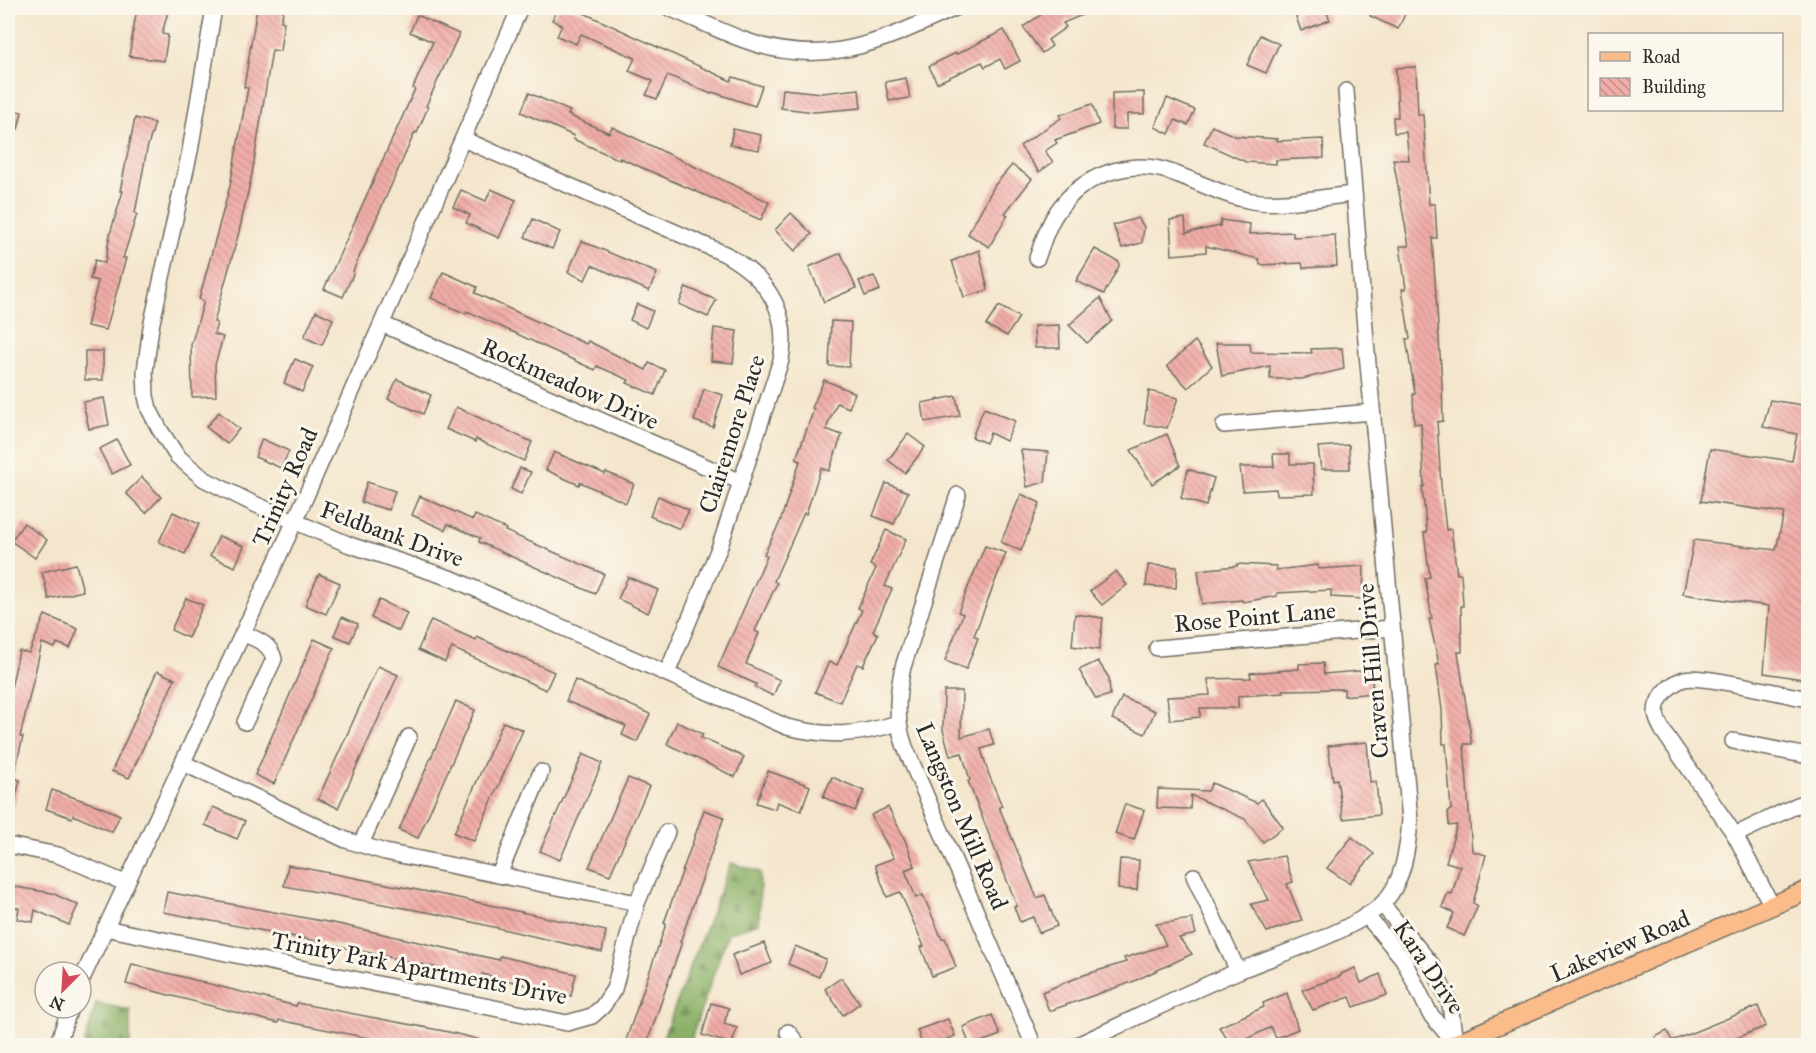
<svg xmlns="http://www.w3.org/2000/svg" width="1816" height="1053" font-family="'IM FELL Great Primer',serif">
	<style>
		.forest { fill: url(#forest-firs); stroke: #5b6e48; stroke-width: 1.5 }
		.building { fill: url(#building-back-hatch) }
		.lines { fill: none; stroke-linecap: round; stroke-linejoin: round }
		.minor-casing { stroke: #716c63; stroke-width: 18 }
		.major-casing { stroke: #716c63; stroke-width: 21 }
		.minor { stroke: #fff; stroke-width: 15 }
		.major { stroke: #f9bc8a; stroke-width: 18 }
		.labels { text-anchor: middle; stroke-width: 6; stroke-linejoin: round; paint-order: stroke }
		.street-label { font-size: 24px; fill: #2b2b2b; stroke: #fbf7ec }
	</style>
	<defs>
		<pattern id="forest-firs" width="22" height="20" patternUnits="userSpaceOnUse" patternTransform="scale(1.5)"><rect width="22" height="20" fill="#8bb066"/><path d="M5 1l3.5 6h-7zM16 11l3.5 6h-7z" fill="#728f54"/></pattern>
		<pattern id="building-back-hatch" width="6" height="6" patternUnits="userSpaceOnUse" patternTransform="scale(1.5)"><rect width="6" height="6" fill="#f2ada8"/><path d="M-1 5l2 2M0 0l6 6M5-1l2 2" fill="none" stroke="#c48d89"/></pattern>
	</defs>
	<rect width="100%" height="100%" fill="#fbf7ec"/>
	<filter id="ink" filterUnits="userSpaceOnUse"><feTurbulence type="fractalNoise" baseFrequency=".0167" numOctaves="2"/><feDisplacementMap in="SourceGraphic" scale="12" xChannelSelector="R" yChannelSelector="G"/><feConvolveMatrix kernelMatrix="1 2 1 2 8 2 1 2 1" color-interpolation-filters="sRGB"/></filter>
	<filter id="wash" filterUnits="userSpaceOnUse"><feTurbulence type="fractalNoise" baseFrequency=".008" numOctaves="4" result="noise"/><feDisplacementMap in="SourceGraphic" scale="24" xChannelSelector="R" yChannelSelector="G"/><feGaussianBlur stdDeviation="1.35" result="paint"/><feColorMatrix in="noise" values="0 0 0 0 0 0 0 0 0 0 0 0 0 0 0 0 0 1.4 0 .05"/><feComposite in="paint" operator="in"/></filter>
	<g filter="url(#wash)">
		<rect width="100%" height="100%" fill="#f4e6cc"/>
		<g class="forest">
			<path d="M731,863L760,872L759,923L728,933L692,1036L693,1045H660Z"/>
			<path d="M96,1003L130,1010V1045H84Z"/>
		</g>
		<g id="blocks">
			<g class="building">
				<path d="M137,8H169L162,34L168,35L164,61L129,56Z"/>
				<path d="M257,8H284L281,21L284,22L280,51L272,50L252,174L239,232L214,322L217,323L214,334L223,337L215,365L216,396L192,397L191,345L204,301L199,299L230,186L248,88L244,87Z"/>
				<path d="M558,8H573L731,81L733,77L762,86L755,106L712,92L711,94L668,75L657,99L646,95L653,81L629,71L635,58L581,34L576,44L557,36L562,25L552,20Z"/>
				<path d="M1051,8H1099L1063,23L1066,27L1048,40L1052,46L1042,53L1023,27Z"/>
				<path d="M1312,8H1325L1330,20L1301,31L1295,14Z"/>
				<path d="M1374,8H1396L1406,12L1398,29L1370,16Z"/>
				<path d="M417,15L459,34L426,106L428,107L417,133L415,132L353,271L354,272L343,297L324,289L415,89L413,88L433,42L410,32Z"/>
				<path d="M1004,30L1020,61L1005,69L1000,59L985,67L982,62L937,83L929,66L956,53L957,54Z"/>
				<path d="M1260,35L1279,44L1266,73L1247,65Z"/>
				<path d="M1416,67L1418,115H1423L1429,204H1435L1437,238H1432L1442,383L1443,421L1437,422L1441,485L1446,530L1451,529L1457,574H1461L1463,606H1461L1462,652H1458L1472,744H1464L1472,851L1486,855L1473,903L1478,906L1464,936L1447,928L1454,913L1442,907L1448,893L1452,894L1460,866L1446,862L1457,825L1449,826L1448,811L1451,810L1446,744H1443L1442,710L1436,665L1439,664L1429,619H1432L1425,578L1430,577L1424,533L1427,532L1422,487H1424L1421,423L1414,424L1413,394H1415L1406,339H1410L1402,289H1406L1400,246H1409L1393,159L1409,160L1406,132L1394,133L1393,117H1398L1396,68Z"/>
				<path d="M906,78L910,98L889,101L885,82Z"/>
				<path d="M783,89L822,93L859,89L861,108L815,112L781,108Z"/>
				<path d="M1144,92V114H1127V129H1112V93Z"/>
				<path d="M529,93L570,111L568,115L609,133L612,127L769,202L761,220L620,158V160L573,139L574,136L521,112Z"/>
				<path d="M1167,98L1195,110L1188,125L1175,120L1169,134L1155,127Z"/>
				<path d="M1092,104L1099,124L1055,140L1057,143L1045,151L1053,162L1039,172L1020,146L1061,118L1060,115Z"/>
				<path d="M8,109L22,112L18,129L8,127Z"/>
				<path d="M135,118L155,123L147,149L135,213L137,214L123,258H126L106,330L87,326L98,281L90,279L95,260L105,263L110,234L123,191H120Z"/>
				<path d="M1212,126L1235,136L1278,139L1277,141L1323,139L1324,158L1276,160V164L1246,162L1204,143Z"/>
				<path d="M733,129L761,135L759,150L730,145Z"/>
				<path d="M1012,165L1032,179L1005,213L1008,215L989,247L968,234L995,185Z"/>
				<path d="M491,189L516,200L499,238L466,223L470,215L453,207L461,190L486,201Z"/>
				<path d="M791,213L812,234L795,251L775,230Z"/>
				<path d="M1138,218L1144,227L1142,243L1122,248L1113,225Z"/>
				<path d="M1185,218L1186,233L1220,226L1221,220L1250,224L1249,234L1293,232V237L1335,235L1337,266L1303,268L1302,263L1260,265L1259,259L1206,246V252L1172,255L1170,220Z"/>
				<path d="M533,219L560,232L552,249L525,237Z"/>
				<path d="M582,241L657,273L649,291L592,265L585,280L568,272Z"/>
				<path d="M1095,249L1119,262V266L1104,294L1076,281Z"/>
				<path d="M979,250L988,290L964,297L952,261Z"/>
				<path d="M841,253L856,288L824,302L809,267Z"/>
				<path d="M443,272L477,287L475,293L586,344L588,341L646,370L649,363L665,370L655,395L627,383L629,380L597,366L595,370L467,311L466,314L431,298Z"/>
				<path d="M874,276L880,290L865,296L859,281Z"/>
				<path d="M686,287L716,300L708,317L679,304Z"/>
				<path d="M1100,298L1112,321L1087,343L1069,325Z"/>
				<path d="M637,304L653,311L646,328L630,320Z"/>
				<path d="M999,306L1019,317L1007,336L986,325Z"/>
				<path d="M316,311L333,319L322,345L304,337Z"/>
				<path d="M831,321L851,322L849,367L829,366Z"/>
				<path d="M1059,325L1060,348H1035L1034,326Z"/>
				<path d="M714,328L737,331L733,363L711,361Z"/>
				<path d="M1195,341L1212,366L1188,388L1167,366Z"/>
				<path d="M1216,343H1250L1251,352L1312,353L1311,349L1342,348L1344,369L1302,379H1270V366L1222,376Z"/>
				<rect x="85" y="351" width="18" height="29"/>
				<path d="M295,359L313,367L302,392L284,383Z"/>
				<path d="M397,379L431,395L423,414L388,399Z"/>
				<path d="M824,380L855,393L849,408L837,403L826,429L842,435L829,471L821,468L806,514L804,513L774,581L777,583L755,631L759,633L746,664L780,680L773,696L755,687L756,684L718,667L767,556L764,554L780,522L800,461L796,459L814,409L812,408Z"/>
				<path d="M704,389L723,395L713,427L694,421Z"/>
				<path d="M1149,391L1178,398L1167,428L1144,424Z"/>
				<path d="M956,396L960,416L925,422L922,403Z"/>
				<path d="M104,398L109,425L89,429L83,402Z"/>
				<path d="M1770,400L1809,406V680L1764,673L1769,606L1683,594L1694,540L1776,550L1784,513L1701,501L1710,449L1792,461L1797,434L1763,427Z"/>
				<path d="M456,407L532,442L524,461L476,439L475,442L446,429Z"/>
				<path d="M984,408L1015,421L1006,441L990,433L986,443L972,437Z"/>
				<path d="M219,412L239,429L227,444L206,427Z"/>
				<path d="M908,434L925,447L905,473L888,460Z"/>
				<path d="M1167,434L1180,466L1152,484L1131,450Z"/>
				<path d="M262,439L289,451L281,468L255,457Z"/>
				<path d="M117,440L130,465L112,474L99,449Z"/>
				<path d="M1349,445L1350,469H1321L1318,447Z"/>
				<path d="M1021,450L1048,452L1045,482L1027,487Z"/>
				<path d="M554,452L605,474L606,472L634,484L626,503L580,482L579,485L546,470Z"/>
				<path d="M1273,454H1290V464H1313L1314,494L1277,495L1276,489L1243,491L1240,467H1274Z"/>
				<path d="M520,468L531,472L521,494L511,489Z"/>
				<path d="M1188,469L1214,478L1206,506L1181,498Z"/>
				<path d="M142,477L161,497L146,513L126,493Z"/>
				<path d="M367,482L395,491L389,510L361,502Z"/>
				<path d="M886,483L908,492L894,524L873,516Z"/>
				<path d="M1021,494L1040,503L1021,551L1001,542Z"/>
				<path d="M420,496L473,520L475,515L506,529L505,531L604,574L595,594L479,542L480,538L448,524L445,530L412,515Z"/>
				<path d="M658,496L689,510L680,529L650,516Z"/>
				<path d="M173,512L199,524L185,554L159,542Z"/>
				<path d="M24,523L47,540L35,558L11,541Z"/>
				<path d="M886,530L906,539L885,586L892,589L873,631L878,634L863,666L857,664L840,702L815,692L829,662L837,665L862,610L858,608L876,568L870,565Z"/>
				<path d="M219,536L244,546L235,567L210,556Z"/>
				<path d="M985,546L1006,553L974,636L978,638L966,669L945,661L963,614L958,612Z"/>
				<path d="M76,564L83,591L49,599L42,572Z"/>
				<path d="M1237,564L1276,566V570L1318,565V569L1364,566L1363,599L1331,597V590L1277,593V596L1243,602L1242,600L1202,604L1198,570L1237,566Z"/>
				<path d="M1148,565L1177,567L1176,588L1146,586Z"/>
				<path d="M1116,571L1127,585L1102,605L1090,591Z"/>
				<path d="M319,574L340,583L326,614L305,605Z"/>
				<path d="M628,577L658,590L648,613L618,599Z"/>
				<path d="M186,598L203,605L188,638L171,630Z"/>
				<path d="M379,600L407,613L399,631L371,618Z"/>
				<path d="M1075,614L1103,618L1099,650L1072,646Z"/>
				<path d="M45,615L78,629L70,648L57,643L55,648L42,643L20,737H23L13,778L20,780L12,813H8V702L19,651L29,653Z"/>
				<path d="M342,617L358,624L350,642L334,635Z"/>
				<path d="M431,620L476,640L477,637L554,672L546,690L452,648L445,662L418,650Z"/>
				<path d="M314,639L334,648L274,784L255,775Z"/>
				<path d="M1098,661L1109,678L1110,695L1096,699L1079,670Z"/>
				<path d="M1323,663L1324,674L1371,670L1373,693L1344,696V689L1283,690L1284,693L1238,696V708H1200V717L1170,720L1167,697L1210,695L1208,679L1251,678L1250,673L1299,669V664Z"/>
				<path d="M378,666L398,675L338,808L318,799Z"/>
				<path d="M157,671L175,679L129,778L112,771Z"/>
				<path d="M575,680L650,714L637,742L622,735L626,726L566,701Z"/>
				<path d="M944,691H962L961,737L989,729L994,745L981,749L989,775L1002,806L999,807L1037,898L1045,895L1057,926L1039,933L1033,917L1020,922L1014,907L1017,906L968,781L970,780L962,753L950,756L943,730Z"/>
				<path d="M1122,697L1155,711L1145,734L1112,719Z"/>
				<path d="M456,701L475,710L418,838L399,830Z"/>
				<path d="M503,722L523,730L474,841L454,833Z"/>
				<path d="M677,722L703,734L701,738L744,757L735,777L667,744Z"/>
				<path d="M1367,742L1370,782L1376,781L1379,815L1343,819L1337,779L1333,780L1328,746Z"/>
				<path d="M583,754L602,763L560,860L540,851Z"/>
				<path d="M768,771L810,786L801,811L777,802L775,809L756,803Z"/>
				<path d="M832,777L864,791L855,811L823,797Z"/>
				<path d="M628,778L649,786L610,875L589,867Z"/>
				<path d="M1212,783L1257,803L1262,799L1283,827L1263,842L1245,819L1191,795L1190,809L1157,808L1158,789L1208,791Z"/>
				<path d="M52,790L99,806L120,815L112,832L73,815L72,818L46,809Z"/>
				<path d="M1125,804L1144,810L1134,840L1115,834Z"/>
				<path d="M213,807L245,821L237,839L205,825Z"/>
				<path d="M888,807L905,840L915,866L905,870L916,898L923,895L942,939L945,938L956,967L932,976L921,947L924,946L900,892L887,897L875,865L894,858L871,815Z"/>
				<path d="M704,810L724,817L680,942H682L646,1046H624L666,924L664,923Z"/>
				<path d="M1352,837L1374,854L1349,883L1327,868Z"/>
				<path d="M1284,856L1293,882L1287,884L1302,920L1267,932L1251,904L1269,900L1248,862Z"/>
				<path d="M1120,859L1139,860L1137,890L1118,889Z"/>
				<path d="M288,865L454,897L606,931L602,952L437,914L284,886Z"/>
				<path d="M9,886L52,893L78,905L69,925L35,910L33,922L17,919L19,908L8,906Z"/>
				<path d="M167,892L338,924L499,960L500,956L576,974L571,996L482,974V978L317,941L163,912Z"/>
				<path d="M1192,919L1196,934L1179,938L1192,954L1132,982L1049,1011L1042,992L1084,975L1126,962L1124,958L1166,945L1156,924Z"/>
				<path d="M764,943L772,963L739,975L732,955Z"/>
				<path d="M795,946L826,959L819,977L788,964Z"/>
				<path d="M132,964L296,1006L297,1003L449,1032L481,1040L480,1046H408L279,1020L278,1023L126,984Z"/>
				<path d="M1355,968L1361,983L1380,974L1387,995L1354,1007L1350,997L1313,1010L1302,990L1341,976V974Z"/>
				<path d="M841,978L860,1003L843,1015L825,989Z"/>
				<path d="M1287,993L1298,1029L1276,1038L1271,1027L1232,1046L1219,1027L1264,1007L1263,1003Z"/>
				<path d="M711,1003L729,1008L724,1024L737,1028L732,1044L702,1035Z"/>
				<path d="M1758,1006L1766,1026L1717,1046H1659L1655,1037L1667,1031L1672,1041Z"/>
				<path d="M992,1015L1000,1035L970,1046L963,1027Z"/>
				<path d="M948,1019L955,1036L939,1042L940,1046H923L917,1030Z"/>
			</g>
		</g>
	</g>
	<g filter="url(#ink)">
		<use href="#blocks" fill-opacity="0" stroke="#716c63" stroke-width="1.5"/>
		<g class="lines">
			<defs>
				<g id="minor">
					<path d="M214,8L190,151L151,327L145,371L146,396L149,409L160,430L177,456L204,479L252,503L350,545L453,579L787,727C829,737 855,736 898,723"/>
					<path d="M669,8C694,18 719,31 744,40C824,70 883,41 955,8"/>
					<path d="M463,139L725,254C767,278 790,311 781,360L720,546L667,673"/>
					<path d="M1037,258C1043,242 1047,226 1057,212C1081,176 1128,158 1170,172C1198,181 1223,196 1252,201C1279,206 1324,197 1353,194"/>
					<path d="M382,324L741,482"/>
					<path d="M1224,425L1372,412"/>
					<path d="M958,495L903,667C897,694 895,720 905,747L1034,1046"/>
					<path d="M243,633C257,640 270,643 274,659L245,722"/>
					<path d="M1157,648L1392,628"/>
					<path d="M1733,741L1808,756"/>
					<path d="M1735,835L1808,800"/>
					<path d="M361,844L409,737"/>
					<path d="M8,845L58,855L125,883"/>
					<path d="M499,875L541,772"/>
					<path d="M1194,876L1238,971"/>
					<path d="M637,903L667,832"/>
					<path d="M1382,904L1432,965L1450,1004L1455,1043"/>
					<path d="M1772,906L1735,835L1663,731C1661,727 1658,722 1657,718C1652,702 1669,684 1684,679C1702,674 1785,695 1808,699"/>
					<path d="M1366,915L1403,959L1430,1014L1455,1043"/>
					<path d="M105,928L567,1023L592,1016L603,1006L614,989L637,903L385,852L346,840L183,763"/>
					<path d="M81,981L295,521L520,8"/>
					<path d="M788,1032L799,1046"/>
					<path d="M57,1046L70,1008"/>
					<path d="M1075,1046C1130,1021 1185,993 1241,970C1282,953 1349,933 1381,905C1403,885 1408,848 1410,820L1367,353L1346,91"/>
				</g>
				<path id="major" d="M1450,1046L1808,890"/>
			</defs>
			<use href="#minor" class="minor-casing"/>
			<use href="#major" class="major-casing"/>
			<use href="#minor" class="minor"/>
			<use href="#major" class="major"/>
		</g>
	</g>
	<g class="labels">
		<g class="street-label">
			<text transform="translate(570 384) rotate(24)" y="8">Rockmeadow Drive</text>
			<text transform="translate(732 434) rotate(-72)" y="8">Clairemore Place</text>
			<text transform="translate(285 487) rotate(-66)" y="8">Trinity Road</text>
			<text transform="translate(392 534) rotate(20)" y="8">Feldbank Drive</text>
			<text transform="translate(1255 617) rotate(-5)" y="8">Rose Point Lane</text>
			<text transform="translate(1373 671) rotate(-95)" y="8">Craven Hill Drive</text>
			<text transform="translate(962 816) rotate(67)" y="8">Langston Mill Road</text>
			<text transform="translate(1620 946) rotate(-23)" y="8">Lakeview Road</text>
			<text transform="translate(1429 967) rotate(56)" y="8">Kara Drive</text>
			<text transform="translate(419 968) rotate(11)" y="8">Trinity Park Apartments Drive</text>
		</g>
	</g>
	<rect width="1816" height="1053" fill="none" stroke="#fbf7ec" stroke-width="30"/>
	<rect x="1588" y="33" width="195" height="78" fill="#fbf7ec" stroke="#a8a59f" stroke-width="1.5"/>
	<rect x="1600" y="52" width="30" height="9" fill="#f9bc8a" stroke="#a8a59f" stroke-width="1.5"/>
	<text x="1642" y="63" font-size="18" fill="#2b2b2b">Road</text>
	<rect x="1600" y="78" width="30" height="18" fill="url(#building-back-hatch)" stroke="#a8a59f" stroke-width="1.5"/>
	<text x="1642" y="93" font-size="18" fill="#2b2b2b">Building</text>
	<g transform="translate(63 990) rotate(204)"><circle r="28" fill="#fbf7ec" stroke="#a8a59f" stroke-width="1.5"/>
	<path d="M0-4.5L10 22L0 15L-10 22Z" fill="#d1495b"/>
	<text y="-9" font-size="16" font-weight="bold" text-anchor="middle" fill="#2b2b2b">N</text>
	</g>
</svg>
